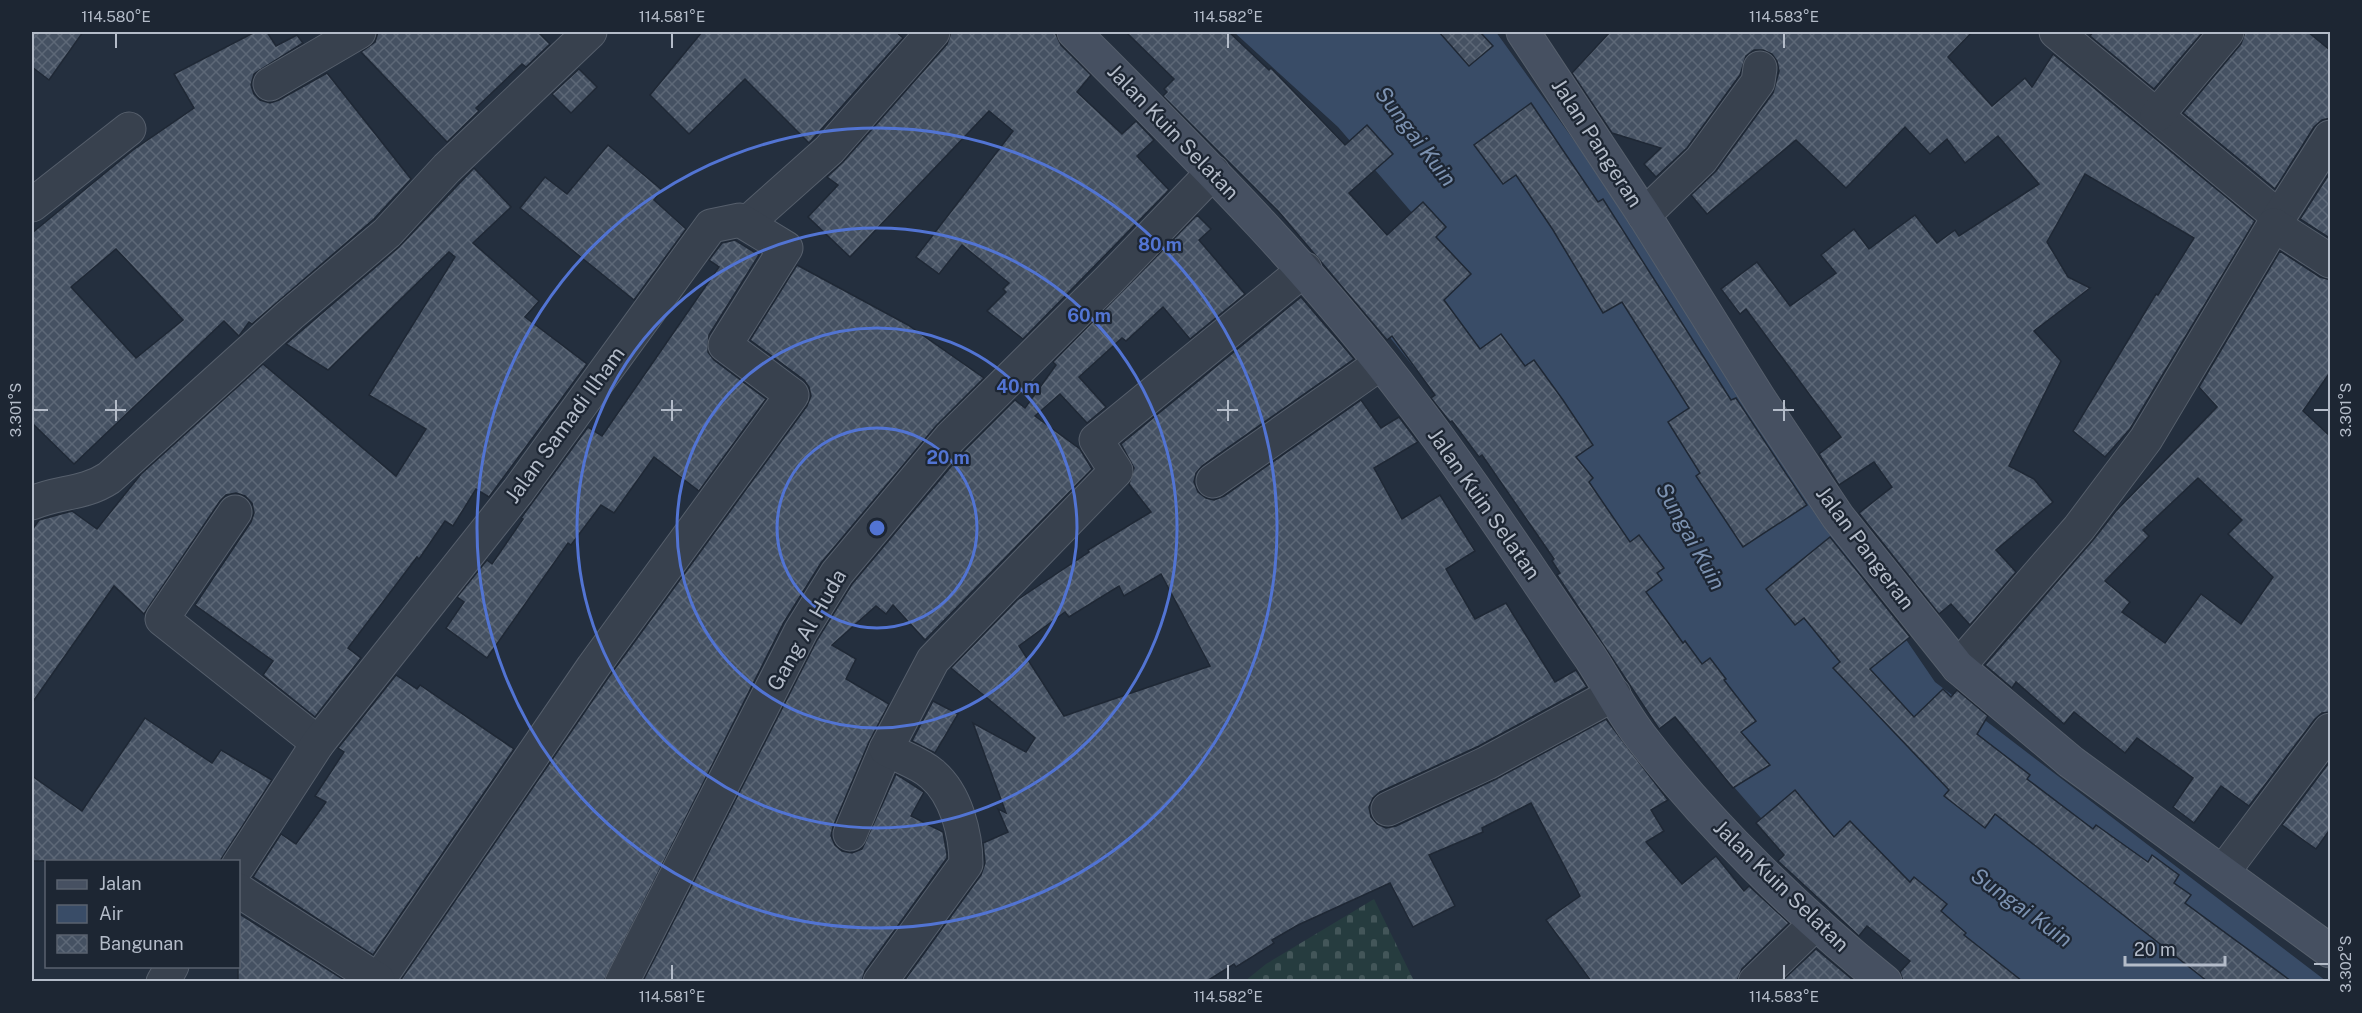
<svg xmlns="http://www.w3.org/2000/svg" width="2362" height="1013" font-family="'Public Sans',sans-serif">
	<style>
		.cemetery { fill: url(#cemetery-stones) }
		.water { fill: #394c67 }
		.building { fill: url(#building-cross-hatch); stroke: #1f2835; stroke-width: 1.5; fill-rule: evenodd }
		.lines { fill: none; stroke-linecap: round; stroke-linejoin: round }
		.street-casing { stroke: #565f6c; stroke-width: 35 }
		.secondary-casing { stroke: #565f6c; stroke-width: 35 }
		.street { stroke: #38414e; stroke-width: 33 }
		.secondary { stroke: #465061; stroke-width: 33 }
		.ticks { fill: none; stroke: #b4bcc9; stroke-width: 2 }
		.ring { fill: none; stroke: #5274d3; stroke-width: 3 }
		.labels { text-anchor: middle; stroke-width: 4.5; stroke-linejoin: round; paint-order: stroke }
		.street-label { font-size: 21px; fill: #b4bcc9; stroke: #1d2633 }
		.water-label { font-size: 22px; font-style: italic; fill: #7c92b1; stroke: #1d2633 }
		.centre { fill: #5274d3; stroke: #1d2633; stroke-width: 3 }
		.ring-label { font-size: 18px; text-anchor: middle; font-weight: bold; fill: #5274d3; stroke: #1d2633; stroke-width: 4.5; stroke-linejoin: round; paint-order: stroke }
		.neatline { fill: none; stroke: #b4bcc9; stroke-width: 2 }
		.ticks-label { font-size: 15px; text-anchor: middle; fill: #b4bcc9 }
	</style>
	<defs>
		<pattern id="cemetery-stones" width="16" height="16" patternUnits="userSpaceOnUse" patternTransform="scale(1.5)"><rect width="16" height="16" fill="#263c3f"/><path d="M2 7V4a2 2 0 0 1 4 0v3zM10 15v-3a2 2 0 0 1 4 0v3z" fill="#435659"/></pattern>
		<pattern id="building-cross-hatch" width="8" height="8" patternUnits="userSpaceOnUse" patternTransform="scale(1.5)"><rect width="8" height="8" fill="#455162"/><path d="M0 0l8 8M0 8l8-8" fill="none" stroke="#5d6877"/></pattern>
	</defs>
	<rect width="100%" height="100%" fill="#242f3e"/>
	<path class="cemetery" d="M1374,899L1414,981H1245L1266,964Z"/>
	<path class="water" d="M1234,32H1496L1652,249L1857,568L1935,682L2326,981H1945L1824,890L1734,787L1509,486L1376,320L1420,222L1338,127Z"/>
	<g class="building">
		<path d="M32,32H83L49,80L32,67Z"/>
		<path d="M255,32H267L276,46L297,35L303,43L254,74L251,85L254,94L260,100L270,103L279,100L327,73L411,179L374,219L252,324L249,322L239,336L224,321L74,464L32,423V233L133,150L194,108L174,74ZM116,249L183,320L136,358L71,287Z"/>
		<path d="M378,32H538L550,44L526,67L522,64L476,108L479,111L447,142L361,52L375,42Z"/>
		<path d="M702,32H896L903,38L809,143L745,79L689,134L650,95Z"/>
		<path d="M951,32H1055L1061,45L1091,75L1077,92L1122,134L1136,121L1154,140L1137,156L1169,190L1023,339L987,311L1006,292L1003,289L1009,283L962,245L939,274L916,257L1013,131L989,111L850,257L808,217L838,185L827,177L843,162L947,44Z"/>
		<path d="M1126,32H1229L1269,70L1271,68L1345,145L1367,125L1393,154L1349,193L1387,235L1423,202L1446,227L1436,237L1471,274L1444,300L1480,349L1501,334L1525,366L1534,360L1563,400L1593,445L1576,457L1593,478L1589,482L1630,542L1639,535L1664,568L1657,573L1662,580L1646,592L1683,643L1685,641L1702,664L1710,658L1726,679L1724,680L1756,721L1741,732L1770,765L1733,788L1675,717L1659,729L1557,575L1560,573L1552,561L1554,559L1482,455L1479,457L1452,421L1450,422L1431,398L1435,395L1392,336L1387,340L1279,212L1163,96L1167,92L1164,89L1174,79Z"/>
		<path d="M1439,32H1480L1493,46L1469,66Z"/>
		<path d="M1610,32H1972L1948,57L1992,106L2025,78L2032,87L2053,54L2255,221L2130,429L2105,457L2073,431L2156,294L2158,295L2194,238L2085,174L2047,242L2068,277L2090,288L2034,331L2061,361L2009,466L2034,479L2053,502L1996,550L2016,572L1970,625L1951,604L1939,614L1859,513L1892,487L1874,462L1839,485L1819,454L1841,437L1746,309L1740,314L1721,289L1757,262L1790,306L1836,273L1821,255L1854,229L1869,249L1915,215L1937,243L1955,230L1959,236L2039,184L1998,136L1965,163L1947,139L1930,154L1905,127L1846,188L1796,140L1707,214L1691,195L1716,171L1773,93L1779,71L1777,61L1772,54L1763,50H1754L1746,56L1740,75L1687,148L1656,177L1644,164L1661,148L1612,133L1572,73Z"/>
		<path d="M2093,32H2203L2154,89L2090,36Z"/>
		<path d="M2245,32H2308L2331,51V118L2322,120L2314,127L2275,189L2183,113L2241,44Z"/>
		<path d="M579,69L597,87L571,113L552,94Z"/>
		<path d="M1531,103L1598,202L1603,199L1731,400L1736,398L1807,505L1743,547L1696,476L1700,473L1668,422L1689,408L1622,302L1603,313L1553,230L1516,175L1503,184L1474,145Z"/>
		<path d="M608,145L662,190L654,200L686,229L634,300L520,208L545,177L567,194Z"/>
		<path d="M474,168L511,207L473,243L539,301L525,317L587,364L489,497L476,489L453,526L445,521L419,559L417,557L348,648L361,658L315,717L263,675L273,661L195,605L251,522L254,513L252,503L245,496L236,493L226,495L220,501L144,614L114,586L32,703V530L39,520L72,511L97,529L141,474L263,364L396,476L426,429L369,395L455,257L449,252L328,370L286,344L399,247Z"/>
		<path d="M2331,171V239L2300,219Z"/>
		<path d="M1197,215L1211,229L1199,240L1245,294L1190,339L1163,307L1126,341L1122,338L1079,377L1106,407L1087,423L1060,394L1035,416L1080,449L1092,469L925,640L893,605L886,614L876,606L832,645L856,659L846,679L889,704L869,742L833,827L831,836L835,845L842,851L852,853L862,849L896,774L924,792L911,816L943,832L947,854V858L865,971L862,981H643L817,640L852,584L964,451L1015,400L1025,408L1056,365L1053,362Z"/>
		<path d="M735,240L759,255L709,335L708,352L714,360L766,399L699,491L654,457L614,513L601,505L571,545L568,543L487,658L446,628L464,602L457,597L487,560L492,564L523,519L521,518L588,427L602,436L719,267L709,260L722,243Z"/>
		<path d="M2280,251L2320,277L2331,280V371L2303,411L2331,437V712L2322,713L2315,719L2249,806L2221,786L2194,823L2173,807L2193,778L2137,738L2125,753L2074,712L2064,724L2016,682L2012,688L1985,665L2093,540L2116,511L2217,407L2199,387ZM2198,478L2242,520L2228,534L2273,577L2241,624L2201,594L2165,643L2122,612L2130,602L2105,581L2149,536L2143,530Z"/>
		<path d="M797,265L908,325L984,378L936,426L821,563L784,622L604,981H400L608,678L807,406L811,396L809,387L804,380L750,340Z"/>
		<path d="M1301,297L1354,359L1202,466L1196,473L1194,482L1198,492L1206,498L1214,500L1224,496L1361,400L1381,428L1399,417L1418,442L1374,468L1402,519L1440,495L1475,551L1446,569L1475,619L1506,603L1555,682L1576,670L1587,687L1479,746L1380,792L1373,798L1369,807L1371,817L1377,824L1386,828L1396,826L1496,779L1606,719L1668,800L1651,810L1664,831L1646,842L1682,884L1716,856L1744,891L1749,886L1789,923L1742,969L1737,981H1591L1546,920L1580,896L1531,803L1482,828L1483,832L1429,855L1455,906L1413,927L1390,883L1298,925L1272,940L1274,943L1236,967L1234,964L1207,981H904L981,875L985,863L983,843L1008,832L998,809L1006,813L973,723L1026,752L1035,738L951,668L1017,600L1089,552L1088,550L1151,512L1129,484L1134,468L1121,444ZM1161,574L1210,666L1064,716L1019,646L1065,612L1069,617L1119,586L1124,596Z"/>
		<path d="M1830,537L1910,637L1870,669L1914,717L1943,689L1951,697L1957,690L1988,716L1977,734L2030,775L2027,779L2093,829L2096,825L2148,862L2152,855L2179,875L2174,883L2191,895L2185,903L2291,981H2207L1995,814L1985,828L1944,796L1949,790L1833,668L1840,662L1804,618L1795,625L1766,589Z"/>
		<path d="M396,675L417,689L420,685L514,749L373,955L253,877L281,834L296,844L326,802L315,796L344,752L338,748Z"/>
		<path d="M933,701L958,714L935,753L912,741Z"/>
		<path d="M145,718L212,763L221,750L272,780L220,861H32V776L82,811Z"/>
		<path d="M2331,760V828L2316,849L2282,825Z"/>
		<path d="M1795,790L1834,837L1850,821L1910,882L1914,877L1947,904L1941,911L1966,933L1964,935L2022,981H1903L1900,972L1910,961L1867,926L1859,936L1778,861L1784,855L1756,823Z"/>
		<path d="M238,913L346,981H238Z"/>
		<path d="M1816,949L1853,980L1854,981H1782Z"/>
	</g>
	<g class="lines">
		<defs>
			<g id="street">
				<path d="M2056,32L2279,217"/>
				<path d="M270,84L359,32"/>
				<path d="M2157,115L2227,32"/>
				<path d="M32,205L129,129"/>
				<path d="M1644,215L1701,160L1758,82L1760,68"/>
				<path d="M747,223L829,150L933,32"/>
				<path d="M2274,225L2330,137"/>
				<path d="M1213,481L1381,363"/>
				<path d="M32,503C59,491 83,495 109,478L290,315L387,233L447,168L590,32"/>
				<path d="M235,512L162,619L318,743"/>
				<path d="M1958,667L2079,528L2146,439L2274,225L2330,261"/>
				<path d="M1388,809L1487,763L1614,694"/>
				<path d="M850,834L886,749"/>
				<path d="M238,866L318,743L518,491L711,226L740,220L786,248L725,345L792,395L593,667L377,982"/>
				<path d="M2223,872L2330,730"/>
				<path d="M238,890L378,980"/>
				<path d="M163,982L172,966"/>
				<path d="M622,982L801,631L837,573L950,438L1108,281L1213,172"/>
				<path d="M880,982L966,864C966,834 956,794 932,774C920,763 900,757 886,749L933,660L1116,471L1096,440L1305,269"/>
				<path d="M1755,982L1816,923"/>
			</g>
			<g id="secondary">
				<path d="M1074,32C1191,150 1309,266 1409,399C1473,482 1530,571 1590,657C1607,683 1622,712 1641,737C1709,825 1798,912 1885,982"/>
				<path d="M1523,32L1644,215L1760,400L1838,517L1958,667L2071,762L2330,951"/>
			</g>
		</defs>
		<use href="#street" class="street-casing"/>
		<use href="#secondary" class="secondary-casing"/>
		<use href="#street" class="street"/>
		<use href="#secondary" class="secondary"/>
	</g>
	<path class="ticks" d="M116,33V48M672,33V48M1228,33V48M1784,33V48M116,400V421M672,400V421M1228,400V421M1784,400V421M33,410H48M105,410H126M661,410H682M1217,410H1238M1773,410H1794M2314,410H2329M2314,964H2329M672,965V980M1228,965V980M1784,965V980"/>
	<g class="ring">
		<circle cx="877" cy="528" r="100"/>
		<circle cx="877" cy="528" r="200"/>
		<circle cx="877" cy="528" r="300"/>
		<circle cx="877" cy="528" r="400"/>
	</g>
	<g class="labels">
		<g class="street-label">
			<text transform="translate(1173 132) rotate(46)" y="7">Jalan Kuin Selatan</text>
			<text transform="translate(1597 143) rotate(57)" y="7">Jalan Pangeran</text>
			<text transform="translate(565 425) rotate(-54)" y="7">Jalan Samadi Ilham</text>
			<text transform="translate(1484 504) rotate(55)" y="7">Jalan Kuin Selatan</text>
			<text transform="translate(1865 548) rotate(53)" y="7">Jalan Pangeran</text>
			<text transform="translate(807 630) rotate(-60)" y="7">Gang Al Huda</text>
			<text transform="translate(1781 886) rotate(44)" y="7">Jalan Kuin Selatan</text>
		</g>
		<g class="water-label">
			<text transform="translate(1416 136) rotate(53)" y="8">Sungai Kuin</text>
			<text transform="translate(1691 536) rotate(61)" y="8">Sungai Kuin</text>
			<text transform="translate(2022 907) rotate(36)" y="8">Sungai Kuin</text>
		</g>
	</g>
	<circle cx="877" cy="528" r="9" class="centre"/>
	<g class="ring-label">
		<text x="1160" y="251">80 m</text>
		<text x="1089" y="322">60 m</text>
		<text x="1018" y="393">40 m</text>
		<text x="948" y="464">20 m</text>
	</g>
	<rect width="2362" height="1013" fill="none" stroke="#1d2633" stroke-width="66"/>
	<rect x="45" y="860" width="195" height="108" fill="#1d2633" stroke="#59626f" stroke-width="1.5"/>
	<rect x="57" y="880" width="30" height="9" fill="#465061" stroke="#59626f" stroke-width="1.5"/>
	<text x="99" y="890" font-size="18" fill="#b4bcc9">Jalan</text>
	<rect x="57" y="905" width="30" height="18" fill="#394c67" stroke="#59626f" stroke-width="1.5"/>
	<text x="99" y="920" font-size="18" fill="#b4bcc9">Air</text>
	<rect x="57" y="935" width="30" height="18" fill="url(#building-cross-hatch)" stroke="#59626f" stroke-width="1.5"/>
	<text x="99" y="950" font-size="18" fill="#b4bcc9">Bangunan</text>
	<path d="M2125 956v9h100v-9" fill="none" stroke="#b4bcc9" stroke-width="3"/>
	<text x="2134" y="956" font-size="18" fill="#b4bcc9" stroke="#1d2633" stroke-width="4.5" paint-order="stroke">20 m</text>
	<rect x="33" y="33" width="2296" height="947" class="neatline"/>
	<g class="ticks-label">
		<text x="116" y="22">114.580°E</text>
		<text x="672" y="22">114.581°E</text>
		<text x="1228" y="22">114.582°E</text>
		<text x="1784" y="22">114.583°E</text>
		<text transform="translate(16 410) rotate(-90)" y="5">3.301°S</text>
		<text transform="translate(2346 410) rotate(-90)" y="5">3.301°S</text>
		<text transform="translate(2346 964) rotate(-90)" y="5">3.302°S</text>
		<text x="672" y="1002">114.581°E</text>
		<text x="1228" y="1002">114.582°E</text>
		<text x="1784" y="1002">114.583°E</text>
	</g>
</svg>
